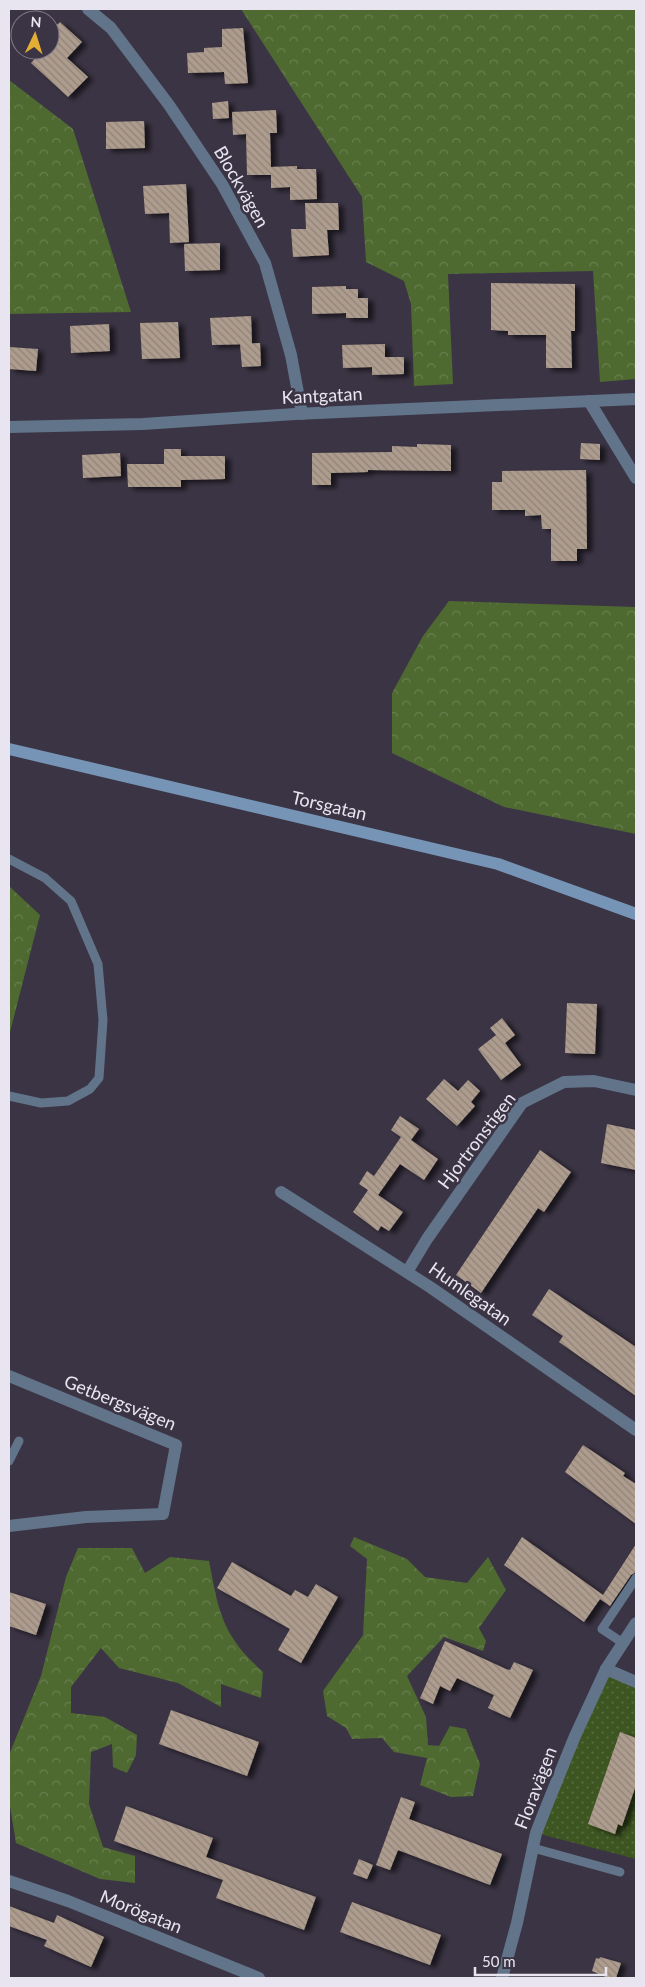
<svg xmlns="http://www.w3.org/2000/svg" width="645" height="1987" font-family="Lato,sans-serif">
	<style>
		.grass { fill: url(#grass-dots) }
		.forest { fill: url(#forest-crowns) }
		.building { fill: url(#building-back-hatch); filter: url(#shadow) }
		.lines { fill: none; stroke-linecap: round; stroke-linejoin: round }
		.lane { stroke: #617489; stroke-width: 9 }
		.street { stroke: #617489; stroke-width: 12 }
		.secondary { stroke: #7695b6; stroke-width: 12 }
		.labels { text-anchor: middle; stroke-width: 5; stroke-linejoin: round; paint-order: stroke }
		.street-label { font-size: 18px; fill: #e9e5f0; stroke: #3b3444 }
	</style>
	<defs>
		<pattern id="grass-dots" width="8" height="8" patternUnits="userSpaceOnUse" patternTransform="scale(1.25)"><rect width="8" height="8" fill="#3d5521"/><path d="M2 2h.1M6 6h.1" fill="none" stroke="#596d42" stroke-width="1.8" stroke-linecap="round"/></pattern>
		<pattern id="forest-crowns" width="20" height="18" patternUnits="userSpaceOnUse" patternTransform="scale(1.25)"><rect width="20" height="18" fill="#4f6a31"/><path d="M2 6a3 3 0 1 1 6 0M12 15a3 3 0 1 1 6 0" fill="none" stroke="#687f4f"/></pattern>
		<pattern id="building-back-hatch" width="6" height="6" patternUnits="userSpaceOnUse" patternTransform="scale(1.25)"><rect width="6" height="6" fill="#ae9d8e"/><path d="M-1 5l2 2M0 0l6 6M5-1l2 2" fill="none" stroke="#8f8379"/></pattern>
		<filter id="shadow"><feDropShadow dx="5.5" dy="3" stdDeviation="2.5" flood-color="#0009"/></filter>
	</defs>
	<rect width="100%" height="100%" fill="#3b3444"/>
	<path class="grass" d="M606,1669L636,1682V1859L536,1833Z"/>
	<g class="forest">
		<path d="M241,9H636V379L600,382L593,271L448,274L453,384L414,386L411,304L404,281L366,262L362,197Z"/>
		<path d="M9,80L73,129L131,312L9,314Z"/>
		<path d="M449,601L636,607V834L504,807L392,753V693L423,636Z"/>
		<path d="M9,886L40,915L9,1036Z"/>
		<path d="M354,1537L407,1559L425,1577L467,1583L488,1557L506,1590L479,1628L486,1641L483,1651L444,1637L407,1676L426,1717L428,1745L439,1746L450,1726L466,1729L480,1764L473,1796L451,1797L420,1785L427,1758L394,1752L382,1738L352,1739L346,1728L327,1716L323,1691L363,1635L367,1559L350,1546Z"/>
		<path d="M78,1548H132L145,1573L170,1557L209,1561C219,1613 222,1635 263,1672L261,1698L221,1684V1707L178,1683L119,1668L101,1648L71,1687V1713L105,1717L137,1735L136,1755L127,1773L113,1767L112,1744L91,1752L89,1804L103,1847L135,1856V1883L100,1879L16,1843L9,1800V1755L41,1676L66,1577Z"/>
	</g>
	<g class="building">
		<path d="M50,20L56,26L60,22L82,42L67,58L88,77L68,97L31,63L43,50H50Z"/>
		<path d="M243,28L248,83L225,84L224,72L188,73L187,53L204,52V48L222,47V29Z"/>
		<path d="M228,101L229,118L213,119L212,103Z"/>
		<path d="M276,110L277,133H270L271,167L297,166V169H316L317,199L290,200V187L271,188V175H247L246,134L233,135L232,112Z"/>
		<path d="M144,121L145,148L106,149V122Z"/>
		<path d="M186,184L189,242L170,243L169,213L145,214L143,186Z"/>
		<path d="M305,203H338L339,230H327L329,255L293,257L291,229H306Z"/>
		<path d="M220,243V270L185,271L184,244Z"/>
		<path d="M491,283L575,284V331H571L572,368H546V335H508V331L491,330Z"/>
		<path d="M346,286V289H358V298H368V318H346V313L312,314V287Z"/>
		<path d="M251,316L252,344L212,345L210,318Z"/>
		<path d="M178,322L180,358L142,359L140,323Z"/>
		<path d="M109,324L110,351L71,353L70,326Z"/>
		<path d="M260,343L261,366L242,367L240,344Z"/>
		<path d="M385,344V357H404V374L372,375V367L343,368L342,345Z"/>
		<path d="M9,347L38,349L36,371L9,369Z"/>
		<path d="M581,443L600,444V460L580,459Z"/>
		<path d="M417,444L451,445V471L368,470V472L331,473V485H312V453L392,452V446L417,447Z"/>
		<path d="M164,449H181V456H225V479L181,480V487H128L127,464H164Z"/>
		<path d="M120,453L121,476L83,478L82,455Z"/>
		<path d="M586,470L587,549H577V561H551V529H542L541,515L525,516V510H492V482H502V471Z"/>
		<path d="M567,1003L597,1004L595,1054L565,1053Z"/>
		<path d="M502,1018L515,1035L505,1043L521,1065L501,1080L478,1049L496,1035L490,1028Z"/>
		<path d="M444,1079L458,1091L468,1080L480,1091L471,1102L475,1106L457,1126L426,1099Z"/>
		<path d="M400,1116L419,1129L411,1140L438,1159L424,1180L400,1164L378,1195L403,1212L389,1231L381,1226L378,1231L353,1212L368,1190L359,1184L367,1171L374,1176L401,1137L391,1130Z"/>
		<path d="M607,1124L636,1130V1170L601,1163Z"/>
		<path d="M540,1150L571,1172L544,1212L538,1208L481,1293L456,1275Z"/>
		<path d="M549,1289L636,1347V1396L559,1342L563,1336L532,1315Z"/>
		<path d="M583,1445L625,1473L623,1476L636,1484V1524L565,1472Z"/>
		<path d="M522,1537L603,1595L636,1544V1572L631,1575L610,1606L600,1599L584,1622L504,1565Z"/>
		<path d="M232,1562L291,1596L295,1590L308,1597L316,1584L338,1597L301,1663L278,1650L290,1629L217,1588Z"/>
		<path d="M9,1592L46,1604L36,1635L9,1626Z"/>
		<path d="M445,1641L506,1669L510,1670L514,1662L533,1670L510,1718L488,1708L494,1695L457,1678L450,1691L440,1686L433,1704L420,1698Z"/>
		<path d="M171,1710L259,1742L247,1776L159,1744Z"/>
		<path d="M620,1732L636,1738V1785L622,1826L618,1824L615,1834L588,1824Z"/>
		<path d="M401,1797L415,1802L409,1819L502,1854L490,1885L398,1850L390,1870L376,1865Z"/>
		<path d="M126,1806L213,1838L206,1857L316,1897L304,1930L216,1898L223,1880L114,1841Z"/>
		<path d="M359,1859L373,1865L367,1879L353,1874Z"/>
		<path d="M352,1902L441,1935L430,1965L340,1932Z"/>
		<path d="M9,1906L54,1923L57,1915L104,1937L91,1967L44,1946L47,1940L9,1926Z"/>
		<path d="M600,1957L621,1963L616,1978H608L592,1971L596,1958L599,1959Z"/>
	</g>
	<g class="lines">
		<g class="lane">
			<path d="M9,859L45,878L71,901L98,964L103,1020L99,1078L90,1089L68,1101L41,1103L9,1096"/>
			<path d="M9,1461L19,1441"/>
			<path d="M623,1643L602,1629L636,1578"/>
			<path d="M533,1848L620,1872"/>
		</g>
		<g class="street">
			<path d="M88,9L111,28L169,105L222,184L265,263L291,355L302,414"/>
			<path d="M589,401L636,478"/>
			<path d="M9,427L143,424L295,414L636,399"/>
			<path d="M281,1192L430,1287L636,1430"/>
			<path d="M407,1272L427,1239L522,1103L564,1082L594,1081L636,1090"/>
			<path d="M9,1376L176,1445L163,1514L86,1517L9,1526"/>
			<path d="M606,1669L636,1682"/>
			<path d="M9,1881L68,1901L259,1978"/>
			<path d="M502,1978L517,1923L536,1833L545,1810L575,1736L606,1669L636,1623"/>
		</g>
		<path class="secondary" d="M9,749L498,864L636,914"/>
	</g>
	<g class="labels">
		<g class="street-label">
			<text transform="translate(241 187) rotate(60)" y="6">Blockvägen</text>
			<text transform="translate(322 396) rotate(-3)" y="6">Kantgatan</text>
			<text transform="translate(329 806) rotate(13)" y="6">Torsgatan</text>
			<text transform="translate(477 1141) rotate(-53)" y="6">Hjortronstigen</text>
			<text transform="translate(470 1294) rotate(35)" y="6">Humlegatan</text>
			<text transform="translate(120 1403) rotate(22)" y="6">Getbergsvägen</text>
			<text transform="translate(536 1788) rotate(-69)" y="6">Floravägen</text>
			<text transform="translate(141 1912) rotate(22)" y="6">Morögatan</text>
		</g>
	</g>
	<rect width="645" height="1987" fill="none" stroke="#e9e5f0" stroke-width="20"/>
	<g transform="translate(35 35) rotate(4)"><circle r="24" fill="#3b3444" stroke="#817b89"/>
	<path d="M0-4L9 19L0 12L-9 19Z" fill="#e3ae34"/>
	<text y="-8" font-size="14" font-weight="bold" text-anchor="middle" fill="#e9e5f0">N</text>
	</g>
	<path d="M475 1967v8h131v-8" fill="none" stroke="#e9e5f0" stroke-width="2.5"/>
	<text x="482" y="1967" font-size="15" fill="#e9e5f0" stroke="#3b3444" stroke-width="4" paint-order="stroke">50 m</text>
</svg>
